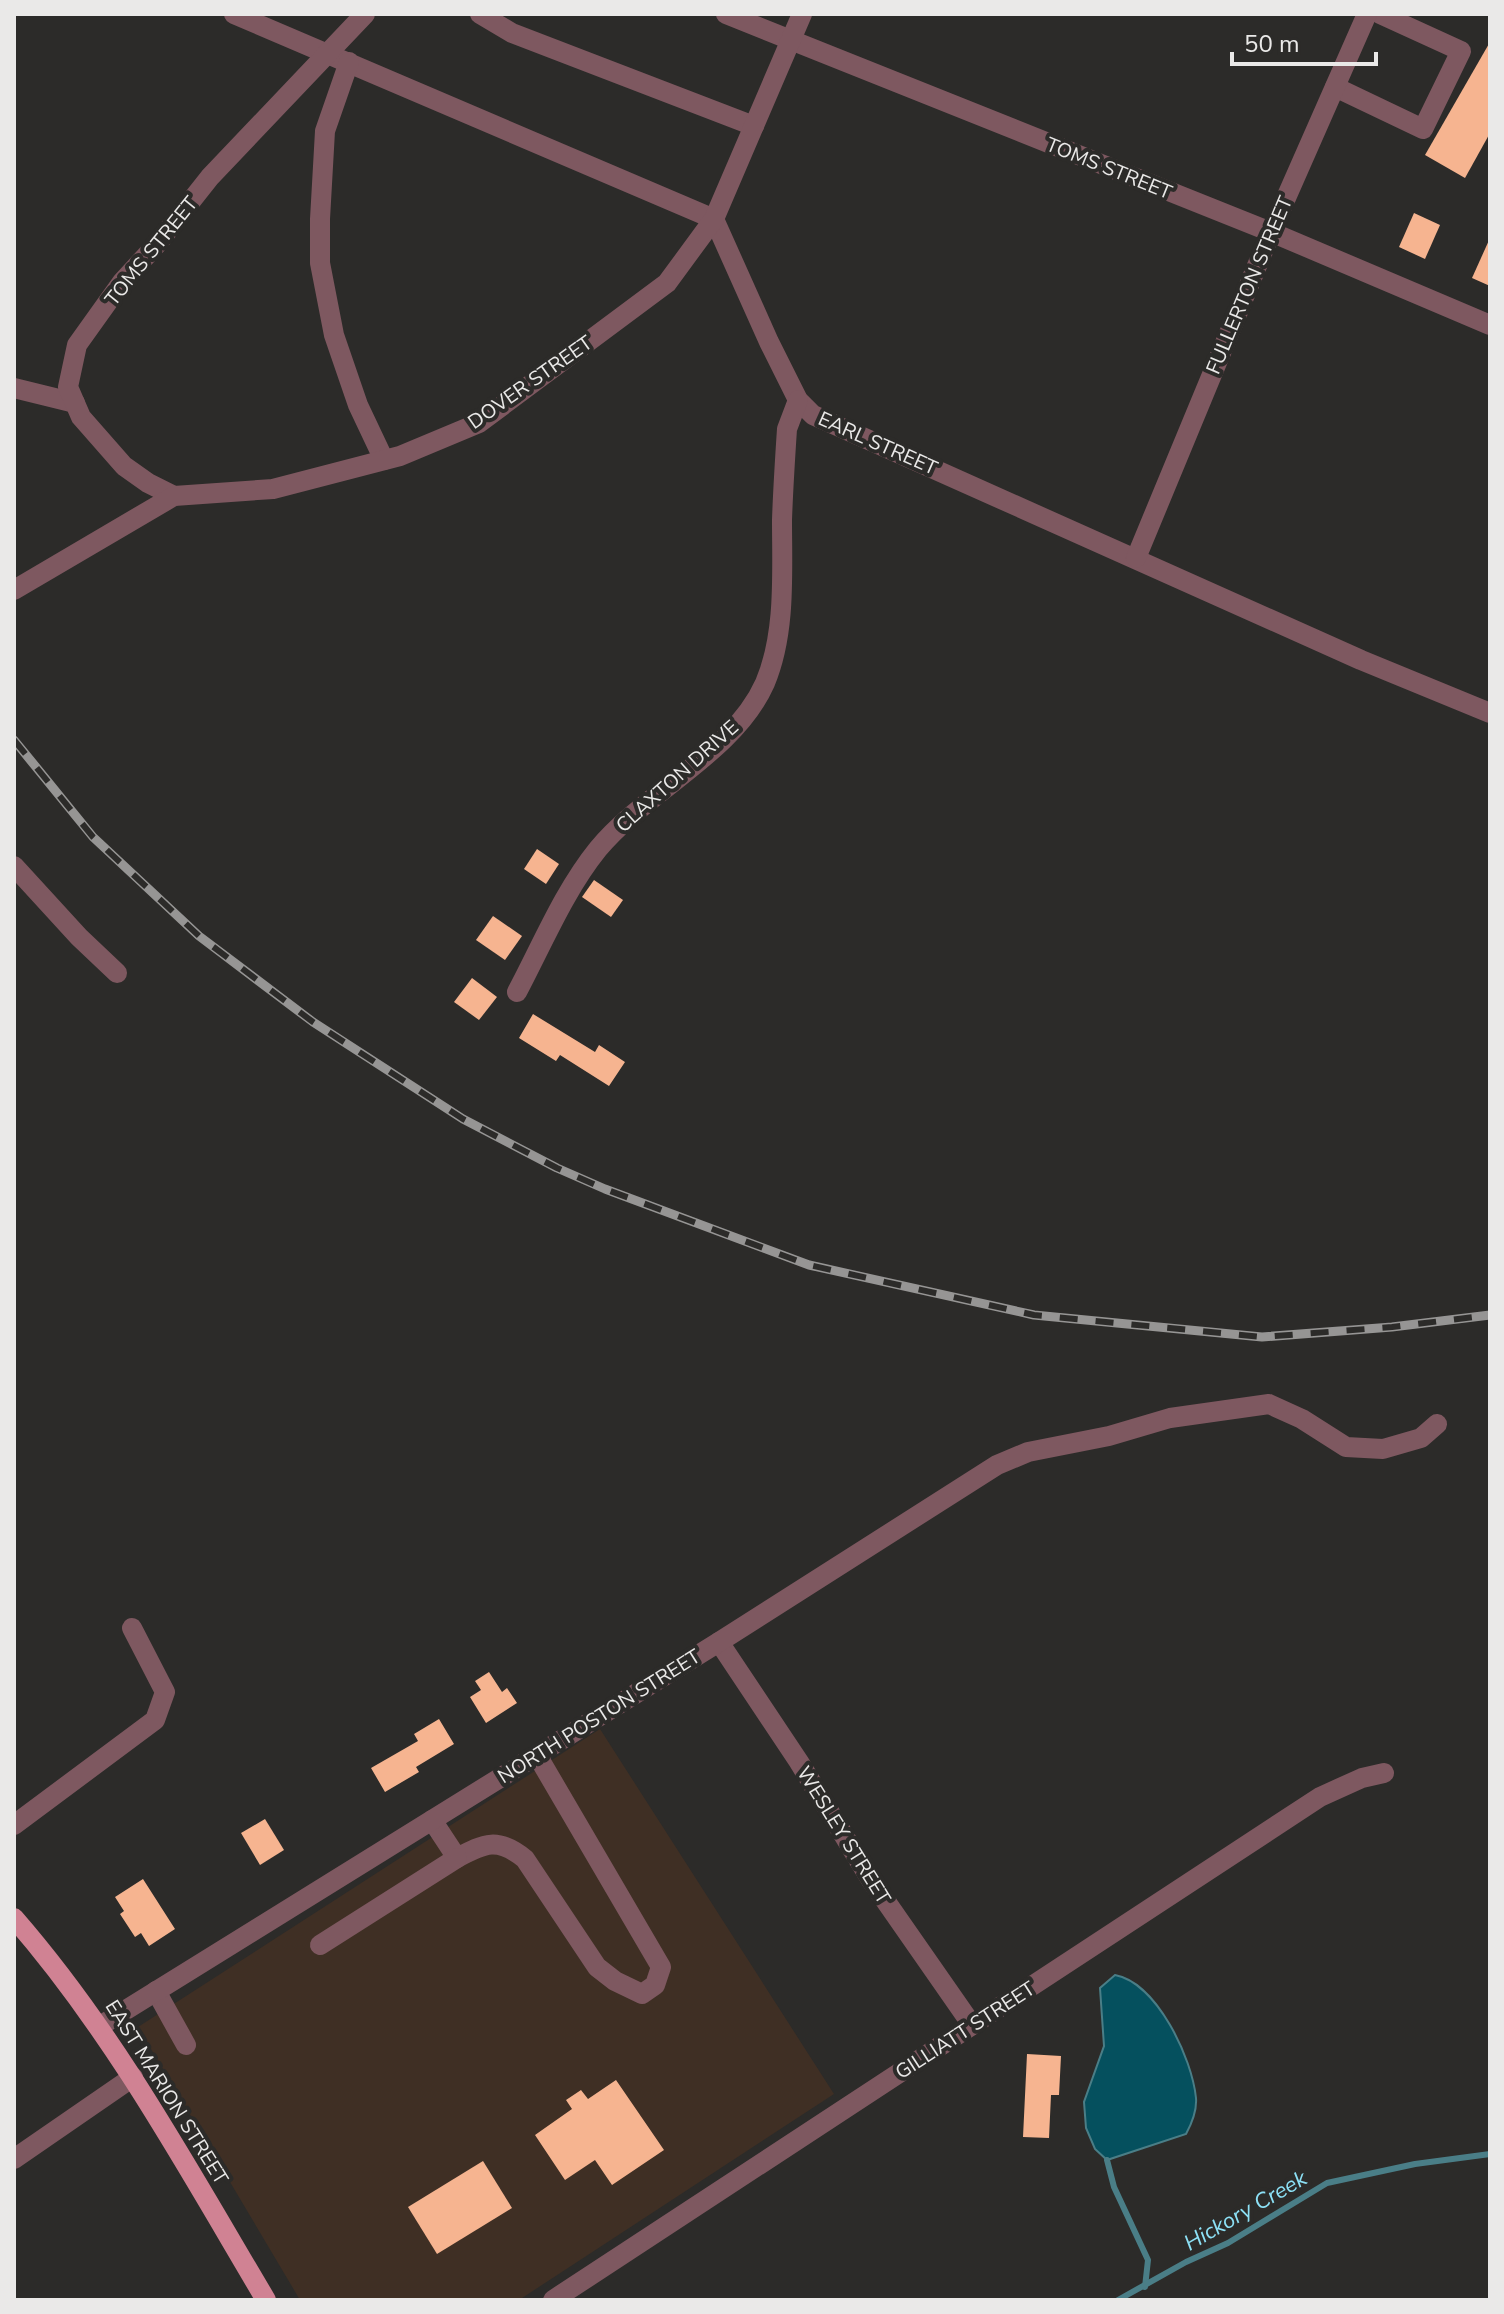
<svg xmlns="http://www.w3.org/2000/svg" width="1504" height="2314" font-family="'Nunito Sans',sans-serif">
	<style>
		.industrial { fill: #3f2f24 }
		.water { fill: #05505e; stroke: #4a7e87; stroke-width: 2 }
		.lines { fill: none; stroke-linecap: round; stroke-linejoin: round }
		.stream { stroke: #4a7e87; stroke-width: 6 }
		.building { fill: #f6b490 }
		.minor { stroke: #7e5860; stroke-width: 20 }
		.major { stroke: #d08293; stroke-width: 20 }
		.rail-casing { stroke: #969594; stroke-width: 9 }
		.rail { stroke: #2c2b29; stroke-width: 6; stroke-dasharray: 18; stroke-linecap: butt }
		.labels { text-anchor: middle; stroke-width: 8; stroke-linejoin: round; paint-order: stroke }
		.street-label { font-size: 20px; fill: #eae9e8; stroke: #2c2b29 }
		.water-label { font-size: 22px; font-style: italic; fill: #8de1f6; stroke: #2c2b29 }
	</style>
	<rect width="100%" height="100%" fill="#2c2b29"/>
	<path class="industrial" d="M600,1729L834,2094L519,2300H300L138,2027Z"/>
	<path class="water" d="M1115,1975C1157,1983 1192,2058 1196,2098C1197,2111 1192,2123 1186,2134L1107,2160L1095,2149L1086,2128L1084,2102L1104,2046L1100,1988Z"/>
	<g class="lines">
		<g class="stream">
			<path d="M1107,2160L1114,2187L1148,2260L1145,2287"/>
			<path d="M1118,2300L1186,2262L1228,2243L1327,2183L1415,2164L1490,2154"/>
		</g>
	</g>
	<g class="building">
		<path d="M1490,42V133L1465,178L1425,155Z"/>
		<path d="M1414,213L1440,225L1425,259L1399,247Z"/>
		<path d="M1490,238V286L1472,278Z"/>
		<path d="M537,849L559,864L546,884L524,869Z"/>
		<path d="M594,880L623,900L611,917L582,897Z"/>
		<path d="M493,916L522,936L505,960L476,940Z"/>
		<path d="M472,978L497,997L479,1020L454,1002Z"/>
		<path d="M533,1014L595,1052L599,1045L625,1062L609,1086L560,1055L556,1061L519,1038Z"/>
		<path d="M489,1672L502,1692L507,1688L517,1703L486,1723L470,1697L481,1690L475,1681Z"/>
		<path d="M439,1719L454,1744L416,1767L419,1772L385,1792L371,1768L418,1741L414,1734Z"/>
		<path d="M265,1819L284,1850L260,1865L241,1833Z"/>
		<path d="M143,1879L175,1929L149,1946L141,1933L135,1937L120,1914L124,1911L115,1897Z"/>
		<path d="M1027,2054L1061,2056L1059,2095H1051L1049,2138L1023,2137Z"/>
		<path d="M616,2080L664,2150L612,2185L595,2160L565,2180L535,2135L572,2109L566,2100L581,2090L588,2099Z"/>
		<path d="M483,2161L512,2208L437,2254L408,2207Z"/>
	</g>
	<g class="lines">
		<g class="minor">
			<path d="M234,14L714,219L769,342L798,400L813,415L1361,660L1490,713"/>
			<path d="M480,14L512,33L754,126"/>
			<path d="M726,14L1271,232L1490,325"/>
			<path d="M349,62L325,131L320,219V263L334,335L358,405L384,460"/>
			<path d="M1335,87L1423,129L1461,51L1380,14"/>
			<path d="M14,388L75,403"/>
			<path d="M174,496L148,483L124,466L81,417L68,387L77,345L122,282L157,244L210,177L365,14"/>
			<path d="M1136,558L1271,232L1367,14"/>
			<path d="M14,590L174,496L273,489L400,456L479,423L667,283L714,219L802,14"/>
			<path d="M14,866L79,937L117,973"/>
			<path d="M517,992C542,945 564,891 598,849C646,791 734,753 765,683C786,633 782,573 782,520C783,490 785,459 787,429L798,400"/>
			<path d="M719,1642L799,1762L871,1880L972,2025"/>
			<path d="M432,1820L457,1858C485,1843 498,1837 525,1859L597,1967L615,1981L642,1994L655,1985L661,1967L537,1755"/>
			<path d="M14,1825L155,1720L165,1692L132,1628"/>
			<path d="M320,1945L457,1858"/>
			<path d="M156,1991L186,2045"/>
			<path d="M100,2026L719,1642L997,1465L1028,1452L1109,1436L1170,1418L1269,1404L1302,1419L1346,1447L1383,1449L1421,1438L1437,1424"/>
			<path d="M14,2159L133,2077"/>
			<path d="M553,2300L1320,1797L1362,1778L1384,1773"/>
		</g>
		<path class="major" d="M14,1918C115,2034 188,2169 266,2300"/>
		<defs>
			<path id="rail" d="M14,740L93,837L199,936L313,1022L463,1119L557,1168L605,1189L809,1265L1034,1315L1262,1337L1392,1327L1490,1315"/>
		</defs>
		<use href="#rail" class="rail-casing"/>
		<use href="#rail" class="rail"/>
	</g>
	<g class="labels">
		<g class="street-label">
			<text transform="translate(1109 168) rotate(22)" y="7">TOMS STREET</text>
			<text transform="translate(151 251) rotate(-51)" y="7">TOMS STREET</text>
			<text transform="translate(1249 285) rotate(-67)" y="7">FULLERTON STREET</text>
			<text transform="translate(530 382) rotate(-35)" y="7">DOVER STREET</text>
			<text transform="translate(878 443) rotate(24)" y="7">EARL STREET</text>
			<text transform="translate(677 776) rotate(-42)" y="7">CLAXTON DRIVE</text>
			<text transform="translate(599 1716) rotate(-32)" y="7">NORTH POSTON STREET</text>
			<text transform="translate(844 1835) rotate(58)" y="7">WESLEY STREET</text>
			<text transform="translate(965 2030) rotate(-33)" y="7">GILLIATT STREET</text>
			<text transform="translate(167 2092) rotate(58)" y="7">EAST MARION STREET</text>
		</g>
		<g class="water-label">
			<text transform="translate(1245 2210) rotate(-30)" y="8">Hickory Creek</text>
		</g>
	</g>
	<rect width="1504" height="2314" fill="none" stroke="#eae9e8" stroke-width="32"/>
	<path d="M1232 52v12h144v-12" fill="none" stroke="#eae9e8" stroke-width="4"/>
	<text x="1244" y="52" font-size="24" fill="#eae9e8" stroke="#2c2b29" stroke-width="6" paint-order="stroke">50 m</text>
</svg>
